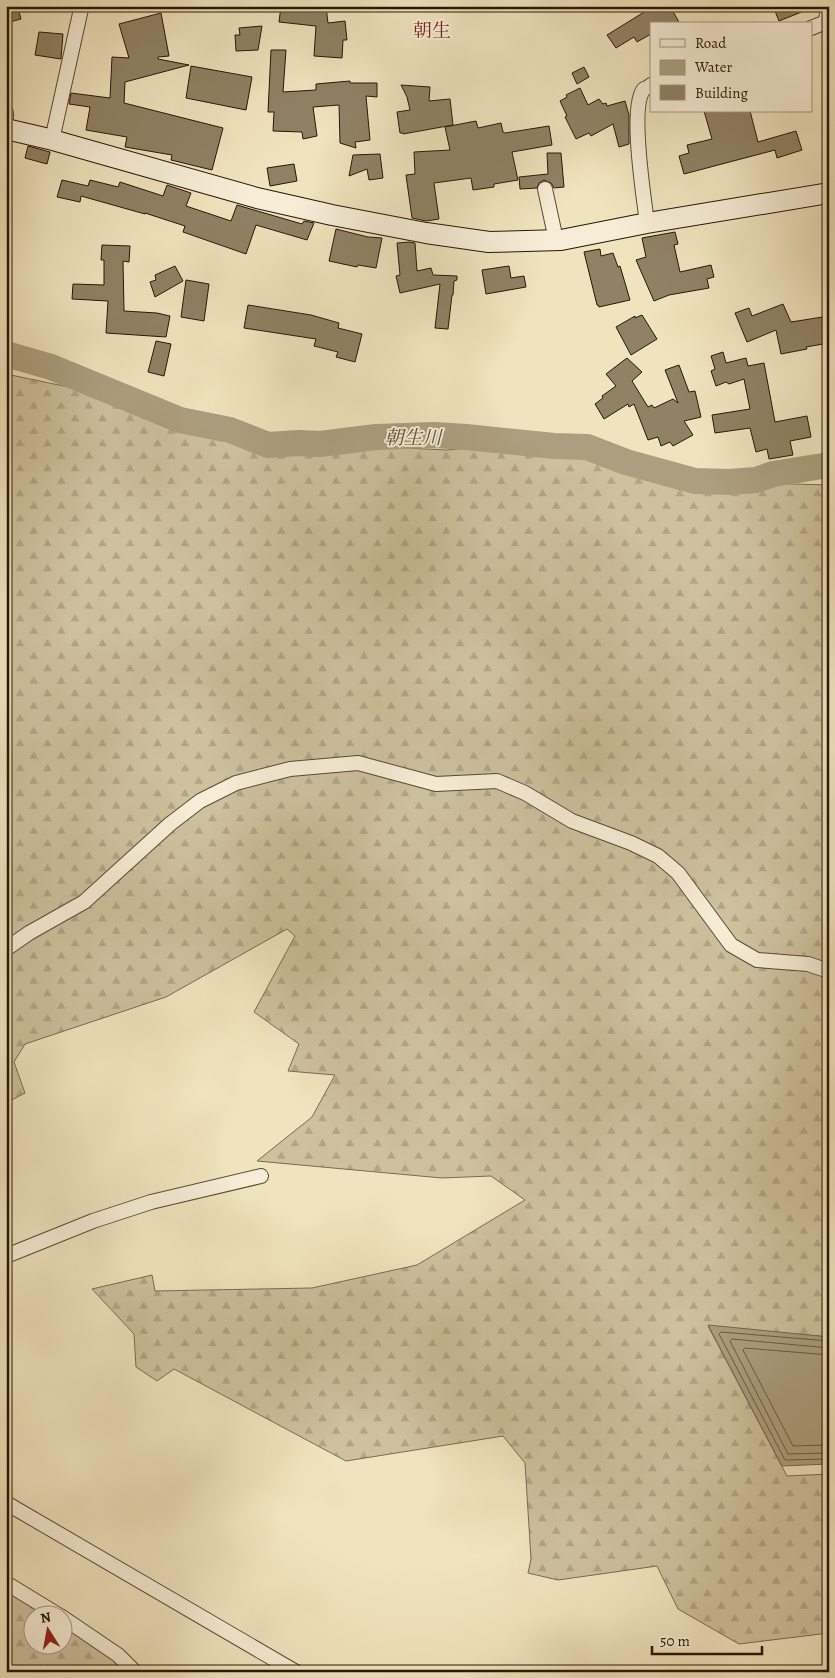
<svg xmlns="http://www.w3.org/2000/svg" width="835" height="1678" font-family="Alegreya,'Noto Serif JP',serif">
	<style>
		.forest { fill: url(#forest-firs); stroke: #7a6c51 }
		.water { fill: #ab9f7f; stroke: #76694e }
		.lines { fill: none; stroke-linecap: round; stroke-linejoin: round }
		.shore { stroke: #695c42; stroke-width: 1 }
		.river { stroke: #ab9f7f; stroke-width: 26 }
		.building { fill: #8f8265; stroke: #271804 }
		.street-casing { stroke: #594b32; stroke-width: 16 }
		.secondary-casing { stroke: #271804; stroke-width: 22 }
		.street { stroke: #f5edd5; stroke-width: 14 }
		.secondary { stroke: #f5edd5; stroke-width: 20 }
		.labels { text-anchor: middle; stroke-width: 4; stroke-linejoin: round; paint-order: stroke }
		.neighbourhood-label { font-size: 19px; fill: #7a1f14; stroke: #f5edd5 }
		.water-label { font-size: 19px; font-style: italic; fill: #5c4e35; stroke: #f5edd5 }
	</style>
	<defs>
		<pattern id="forest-firs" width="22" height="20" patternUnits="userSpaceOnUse" patternTransform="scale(1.25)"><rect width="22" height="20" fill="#cdc19e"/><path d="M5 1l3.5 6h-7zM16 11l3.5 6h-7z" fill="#b0a586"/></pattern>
	</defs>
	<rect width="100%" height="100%" fill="#efe4be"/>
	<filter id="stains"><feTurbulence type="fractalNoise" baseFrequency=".004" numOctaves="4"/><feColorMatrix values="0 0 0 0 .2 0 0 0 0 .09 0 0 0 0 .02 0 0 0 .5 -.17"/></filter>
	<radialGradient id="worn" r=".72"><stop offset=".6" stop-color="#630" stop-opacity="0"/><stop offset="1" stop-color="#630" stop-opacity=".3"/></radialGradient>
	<g class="forest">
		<path d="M6,374L131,400L180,420L298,443L447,450L555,440L659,480L829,485V1337L708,1326L787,1476L829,1474V1633L739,1644L678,1609L657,1566L558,1580L528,1573L531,1559L525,1463L503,1436L346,1461L174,1369L157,1381L136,1367L134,1334L92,1289L152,1275L155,1291L312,1288L417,1265L525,1200L491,1176L442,1178L257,1161L312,1117L335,1075L288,1071L299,1044L254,1012L295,936L287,929L166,997L25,1044L14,1062L25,1093L6,1103Z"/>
		<path d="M6,1587L52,1615L32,1616V1646H62L63,1622L132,1672H6Z"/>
	</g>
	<path class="water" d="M708,1325L829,1337V1464L782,1466Z"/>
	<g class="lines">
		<g class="shore">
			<path d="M829,1341L721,1332L719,1334L785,1460L829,1459"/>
			<path d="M829,1348L732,1339L730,1341L788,1454L829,1453"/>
			<path d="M829,1355L745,1348L743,1350L793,1446L829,1445"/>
		</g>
		<path class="river" d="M6,354L51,367L180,420L230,430L268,445L298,443L320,444L376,437L434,435L466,437L554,446L587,447L626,462L695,481L729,482L756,480L773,474L829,465"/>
	</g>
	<g class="building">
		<path d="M281,6H326L328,23L345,21L347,40H343L342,58L314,56L316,26L279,22Z"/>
		<path d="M654,6H670L680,24H651V34L637,42L634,37L616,48L607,35Z"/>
		<path d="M773,6H814V7L779,21Z"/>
		<path d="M18,8L21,19L6,23V11Z"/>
		<path d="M161,13L169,56L158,57V59L189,65L125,82L124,103L223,128L212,170L171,160L172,155L125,147L127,137L86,130L90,107L69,104L71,93L110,98L112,57L129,58L119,24Z"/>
		<path d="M262,26L258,50L236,51L235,35H240L239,28Z"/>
		<path d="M39,32L63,34L61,59L35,55Z"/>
		<path d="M271,50H286L283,92L316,90V84L350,81V83H377V97L366,96L370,140L355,142L356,148L340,143L339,105L313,107L317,136L303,139L302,132L273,131L274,112H268Z"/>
		<path d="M191,66L252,77L246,110L186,98Z"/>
		<path d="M584,67L589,77L577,84L572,73Z"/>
		<path d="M401,85L430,87L429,101L450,99L453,125L403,134V133H400L397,112L410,110L407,97Z"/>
		<path d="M580,88L588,105L599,99L603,104L606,103L607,106L625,101L629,115V144L619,147L613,124L591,136L589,133L576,139L565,117L567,116L560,101L567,97L566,95Z"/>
		<path d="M704,111H750L758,142L796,131L802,150L777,158L775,150L684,174L679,156L689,153L687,145L712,139Z"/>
		<path d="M476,121L478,128L501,123L503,132L505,133L549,126L552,145L512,152L518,180L494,184V187L473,190L471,178L434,183L439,219L426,221L412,218L406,175L415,174L414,152L450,150L445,127Z"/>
		<path d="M28,146L50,152L47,164L25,158Z"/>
		<path d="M547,153H561L564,187L554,188L551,183L544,180L539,183L537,188L520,189L519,177L548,174Z"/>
		<path d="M380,154L383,178L369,180L367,169L349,176L353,155Z"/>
		<path d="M294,164L297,181L270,186L267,168Z"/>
		<path d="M62,180L88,186L90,180L118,187L120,182L163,196L167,185L191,193L186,206L231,221L237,205L302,224L304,221L314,223L307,240L256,225L246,254L183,232L185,226L145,213V214L81,196L80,202L57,197Z"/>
		<path d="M336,229L368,237L382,238L376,268L358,265L357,267L329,261Z"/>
		<path d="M675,232L678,244L674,245L680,272L711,265L714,277L707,279L709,288L669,295L654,301L636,260L646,257L642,238Z"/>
		<path d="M409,242L415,243L417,271L431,268L433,275L457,276V280L454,281L453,295H452L448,329L435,328L440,284L400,293L396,276L400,275L397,243Z"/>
		<path d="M102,245L130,246L129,262L123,261L124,311L157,313L170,316L166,337L106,333L108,301L72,299L73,284L104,285V260H101Z"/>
		<path d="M600,249L601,256L613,253L618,267L620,266L630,300L599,307L598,305H597L584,252Z"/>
		<path d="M175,266L183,281L155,297L150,282L156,280L155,275Z"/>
		<path d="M509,266L511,278L524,276L526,287L486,294L482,270Z"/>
		<path d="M186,280L209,284L204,321L181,317Z"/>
		<path d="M783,304L791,322L829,316V343L806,347L807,349L781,354L776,330L747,342L735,313L749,308L752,316Z"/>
		<path d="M248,305L311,315L339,323L338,328L362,334L355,362L336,357L338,352L314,346L316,339L244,328Z"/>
		<path d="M642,315L657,339L631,355L616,327L635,316V318Z"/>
		<path d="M156,341L171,344L164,376L148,372Z"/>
		<path d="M723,352L726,363L746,358L748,366L764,363L775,422L807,416L811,437L790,441L793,455L769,459L767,449L756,452L750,428L715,433L712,415L750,409L744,379L729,384L726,382L716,386L711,371L715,369L711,356Z"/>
		<path d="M627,358L642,372L632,381L648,407L652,405L654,408L673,399L678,403L665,370L679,365L689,392L695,391L701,417L684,421L693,435L673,446L670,442L661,446L658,437L648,440L634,404L629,407L628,404L604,419L595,404L603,398L602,396L616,386L606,374Z"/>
	</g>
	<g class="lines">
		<defs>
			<g id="street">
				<path d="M811,28L826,22L827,12L825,6"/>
				<path d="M6,113V118"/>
				<path d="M52,140L81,9"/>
				<path d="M545,189L556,240"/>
				<path d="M647,223C644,198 629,106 644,89C645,89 651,86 651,85"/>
				<path d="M6,949L29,933L84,902L170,824L200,801L236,783L290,769L358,763L436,784L497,781L525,793L572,821L631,843L658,856L678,873L731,945L757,960L808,964L829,971"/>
				<path d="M6,1256L93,1221L151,1202L261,1176"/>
				<path d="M6,1503L296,1672"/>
				<path d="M6,1583L60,1616"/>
				<path d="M62,1617L118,1655L135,1672"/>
			</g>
			<path id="secondary" d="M6,129L49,139L257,198L332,215L426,233L489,242L561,240L647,223L829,193"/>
		</defs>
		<use href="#street" class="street-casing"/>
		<use href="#secondary" class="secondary-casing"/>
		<use href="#street" class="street"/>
		<use href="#secondary" class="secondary"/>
	</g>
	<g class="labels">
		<g class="neighbourhood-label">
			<text x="432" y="37">朝生</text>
		</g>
		<g class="water-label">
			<text x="413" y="444">朝生川</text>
		</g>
	</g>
	<rect width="835" height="1678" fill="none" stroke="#efe4be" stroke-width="25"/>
	<rect x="8" y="8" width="820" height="1663" fill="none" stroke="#271804" stroke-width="2.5"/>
	<rect x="12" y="12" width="810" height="1653" fill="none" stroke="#271804"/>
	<rect x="650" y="22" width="162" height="90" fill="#f5edd5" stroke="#a39881"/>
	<rect x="660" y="39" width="25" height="8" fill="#f5edd5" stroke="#a39881"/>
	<text x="695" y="48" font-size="15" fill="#271804">Road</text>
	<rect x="660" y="60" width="25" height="15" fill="#ab9f7f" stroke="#a39881"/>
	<text x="695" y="72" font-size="15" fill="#271804">Water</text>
	<rect x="660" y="85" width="25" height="15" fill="#8f8265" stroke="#a39881"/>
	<text x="695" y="98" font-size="15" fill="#271804">Building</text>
	<g transform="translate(48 1630) rotate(349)"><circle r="24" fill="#f5edd5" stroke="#a39881"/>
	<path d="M0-4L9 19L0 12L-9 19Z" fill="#8f2418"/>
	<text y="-8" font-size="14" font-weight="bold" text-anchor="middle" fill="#271804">N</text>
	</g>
	<path d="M652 1646v8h110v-8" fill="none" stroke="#271804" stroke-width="2.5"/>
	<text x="660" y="1646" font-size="15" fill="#271804" stroke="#f5edd5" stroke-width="4" paint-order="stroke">50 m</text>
	<rect width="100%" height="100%" filter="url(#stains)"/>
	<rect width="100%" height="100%" fill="url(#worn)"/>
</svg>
